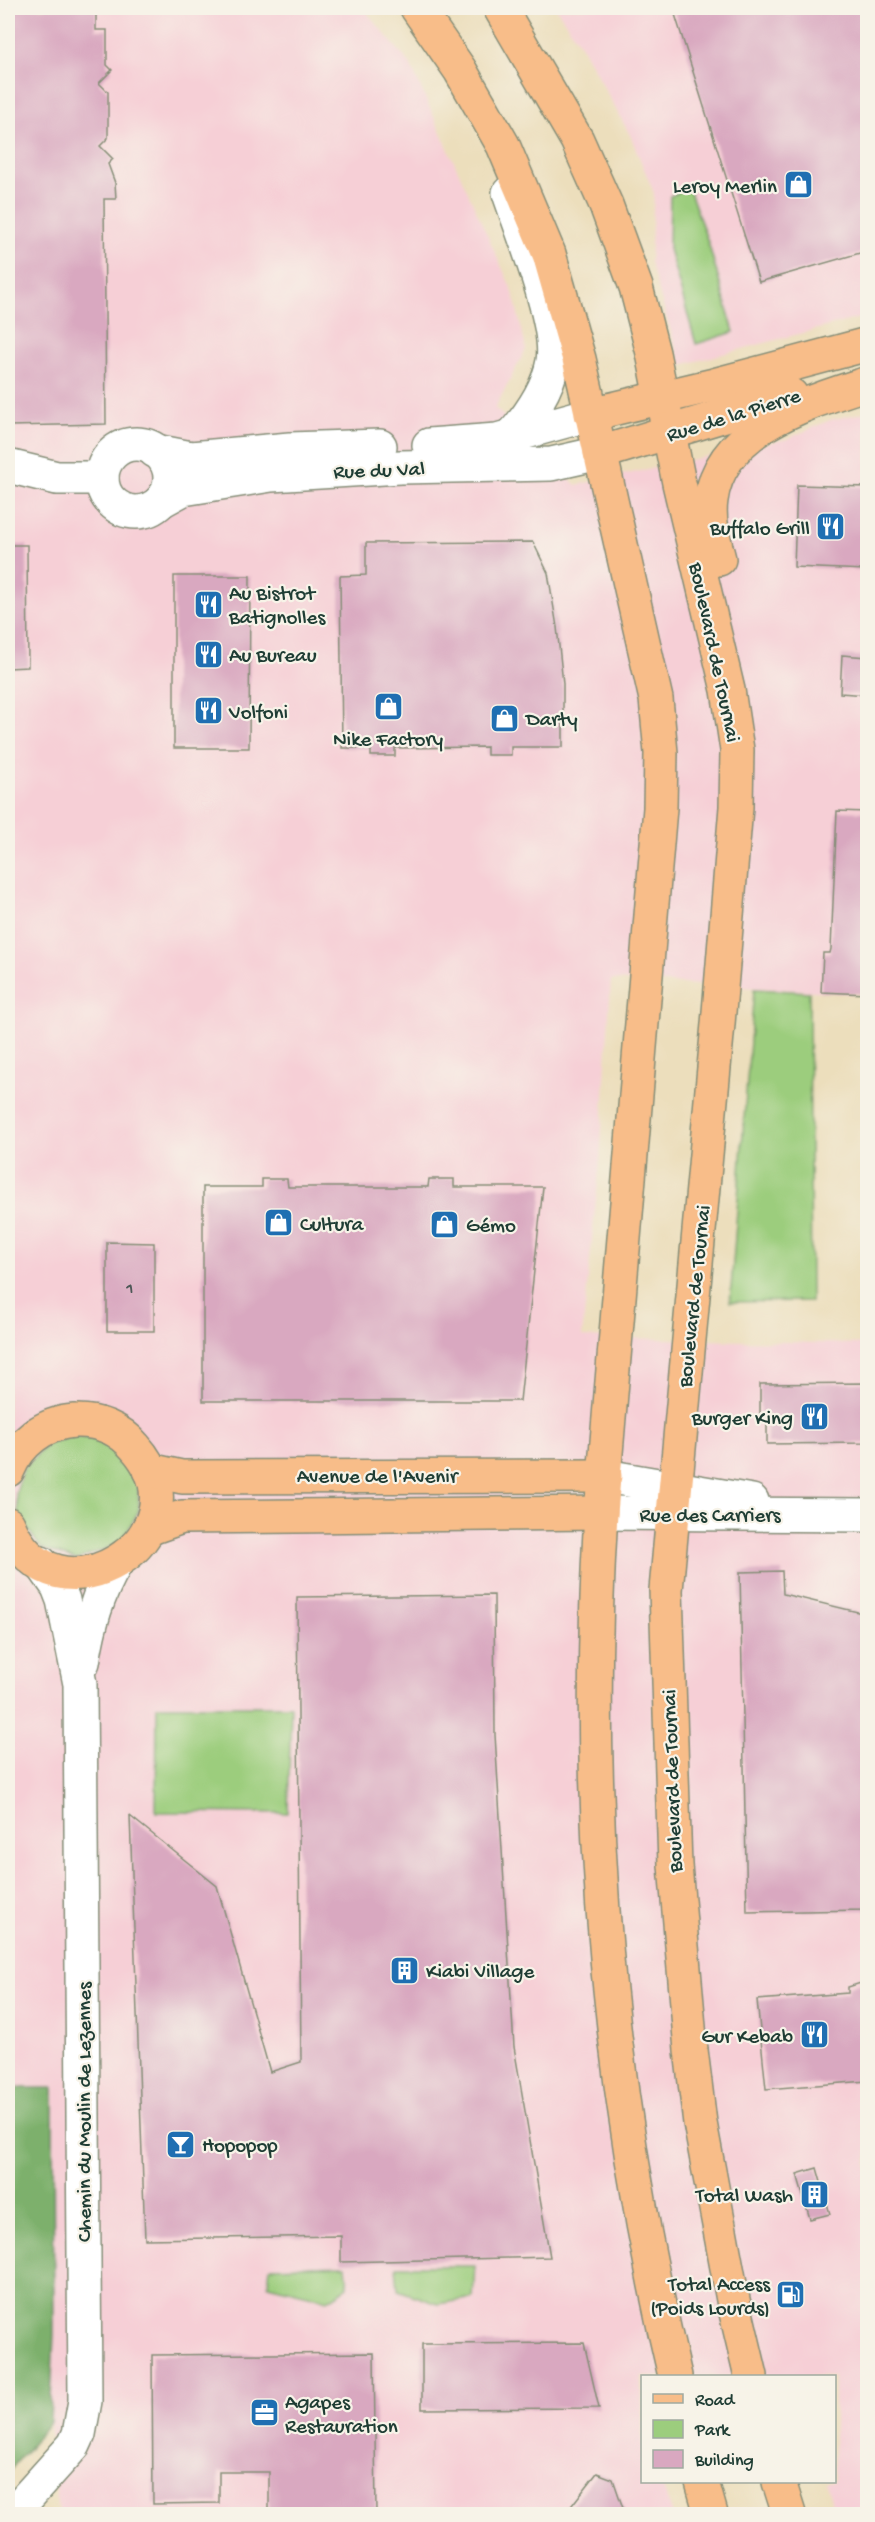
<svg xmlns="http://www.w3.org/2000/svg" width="875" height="2522" font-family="'Gochi Hand',sans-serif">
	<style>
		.built { fill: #f6cfd6 }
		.green { fill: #9ccd7d; stroke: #5e8558; stroke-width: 1.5 }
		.forest { fill: #7db06c; stroke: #4e7650; stroke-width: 1.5 }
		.building { fill: #d9a8c0 }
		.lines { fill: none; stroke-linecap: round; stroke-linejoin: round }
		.minor-casing { stroke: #868e78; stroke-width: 36 }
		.major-casing { stroke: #868e78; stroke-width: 36 }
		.minor { stroke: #fff; stroke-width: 33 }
		.major { stroke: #f8bd89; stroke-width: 33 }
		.labels { text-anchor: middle; stroke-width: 4.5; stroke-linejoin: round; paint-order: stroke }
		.number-label { font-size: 18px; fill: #4e5857 }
		.poi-label { font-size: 21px; fill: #1f3d34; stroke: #f7f3e8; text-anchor: start }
		.street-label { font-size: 21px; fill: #1f3d34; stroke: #f7f3e8 }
	</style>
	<rect width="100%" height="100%" fill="#f7f3e8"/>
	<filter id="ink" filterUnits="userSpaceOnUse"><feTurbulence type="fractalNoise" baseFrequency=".0167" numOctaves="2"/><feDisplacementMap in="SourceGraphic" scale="12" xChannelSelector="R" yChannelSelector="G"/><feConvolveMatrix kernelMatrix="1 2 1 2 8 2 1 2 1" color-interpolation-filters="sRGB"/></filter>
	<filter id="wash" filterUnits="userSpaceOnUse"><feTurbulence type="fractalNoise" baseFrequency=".008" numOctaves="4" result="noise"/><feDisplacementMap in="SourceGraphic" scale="24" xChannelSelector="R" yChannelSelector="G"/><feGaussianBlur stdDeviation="1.35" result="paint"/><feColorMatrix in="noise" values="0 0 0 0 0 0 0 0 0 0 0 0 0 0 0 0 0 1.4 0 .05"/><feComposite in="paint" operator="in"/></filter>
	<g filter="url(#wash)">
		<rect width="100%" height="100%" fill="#ecdebc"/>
		<g class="built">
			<path d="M8,8H363L410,64L513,292L526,349L495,408L576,485L787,439L830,420L867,412V994L611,980L600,1161L582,1337L867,1344V2514H835L826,2482H834V2376H642V2482H661L673,2514H58L50,2422L54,2334L53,2088H8Z"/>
			<path d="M556,8H867V316L681,365L650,262L654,193L630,135L583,49Z"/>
		</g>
		<g class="green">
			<path d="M689,189L708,242L734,332L696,344L669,249L670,196Z"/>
			<path d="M754,989L809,992L811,1301L730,1302Z"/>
			<path d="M74,1436L98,1440L120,1452L138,1485L139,1510L121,1543L76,1560L41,1548L19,1517L16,1493L23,1469L49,1443Z"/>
			<path d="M157,1706H291L288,1813L156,1812Z"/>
			<path d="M346,2265L348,2287L328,2300L268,2285L270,2267Z"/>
			<path d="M396,2266H475L473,2298L438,2304L398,2290Z"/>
		</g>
		<path class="forest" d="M8,2088H53L54,2334L50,2422L8,2473Z"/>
		<g id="blocks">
			<g class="building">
				<path d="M8,8H96V30H107V65L112,70L99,83L108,92V138L100,146L113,159L108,164L115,183L116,199H104L106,424L8,426Z"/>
				<path d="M673,8H867V251L759,282Z"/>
				<path d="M797,485L867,487V570L794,567Z"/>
				<path d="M533,542L548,573L557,627L563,684V747H511V755H487V747L395,748V756H371V748H342L340,576L366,575V543Z"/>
				<path d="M8,545H27L28,667L8,668Z"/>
				<path d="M174,576H250L249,748H174Z"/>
				<path d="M842,655L867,657V695L840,693Z"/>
				<path d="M837,811L867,812V994L821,992L823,953H830L831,949Z"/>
				<path d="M262,1179H287L288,1187H428L429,1179H454V1187H543L520,1401H203V1187H262Z"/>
				<path d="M107,1242L154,1243V1331H107Z"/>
				<path d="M867,1383V1443L767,1444V1422H760V1384Z"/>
				<path d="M782,1571L783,1594L862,1613L861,1624H867V1910L747,1912L740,1572Z"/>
				<path d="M494,1595L495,1735L514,2047L550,2257L341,2262V2236L145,2239L130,1816L217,1886L270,2072L301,2062L297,1597Z"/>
				<path d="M867,1981V2081L766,2089L757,2000L848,1993V1987Z"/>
				<path d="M817,2168L830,2214L810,2219L797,2174Z"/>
				<path d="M584,2343L599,2408L422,2409V2344Z"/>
				<path d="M374,2353L376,2514H269V2472H219V2503L153,2504L152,2355Z"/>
				<path d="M597,2473L613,2479L625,2514H565Z"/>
			</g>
		</g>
	</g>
	<g filter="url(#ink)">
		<use href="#blocks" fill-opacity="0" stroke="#868e78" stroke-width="1.5"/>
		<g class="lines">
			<defs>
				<g id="minor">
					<path d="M509,193C522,232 559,323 553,361C548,390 530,415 511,437"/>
					<circle cx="136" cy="478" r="34"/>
					<path d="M429,445L497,440L591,414"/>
					<path d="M155,451L191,458L290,449L380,446"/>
					<path d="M8,466L57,478H102"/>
					<path d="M161,501L183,489L271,475L400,467L551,464L600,453"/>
					<path d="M605,1476L752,1501"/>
					<path d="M601,1513L868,1515"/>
					<path d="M83,1662C89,1625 97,1595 116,1563"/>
					<path d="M12,2514L74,2445L79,2434L85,2401L80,1684L63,1600L58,1587L41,1563"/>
				</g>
				<g id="major">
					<path d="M417,8L460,70L503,145L549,254L579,359L656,699L661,753L660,808L601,1513C583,1803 608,2094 675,2376"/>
					<path d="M500,8L577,140L606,205L636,287L653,353L679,483L728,690L737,750L736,807L718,1024L666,1590L675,1865L691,2050L700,2123L733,2300L751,2376"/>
					<path d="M591,414L714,385L868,344"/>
					<path d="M600,453L791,395"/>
					<path d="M719,559C714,539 708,520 711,500C720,427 810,402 868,383"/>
					<path d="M8,1470C19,1443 44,1423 74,1421C98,1420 120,1429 135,1447C214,1535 53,1636 8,1524"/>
					<path d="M150,1470L182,1477L605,1476"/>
					<path d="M148,1529L182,1517L601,1513"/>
					<path d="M702,2482L711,2514"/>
					<path d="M779,2482L789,2514"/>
				</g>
			</defs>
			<use href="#minor" class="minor-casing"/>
			<use href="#major" class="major-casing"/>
			<use href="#minor" class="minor"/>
			<use href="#major" class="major"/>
		</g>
	</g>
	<defs>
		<symbol id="shop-square" viewBox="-11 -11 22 22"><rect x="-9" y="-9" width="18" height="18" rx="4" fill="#1f6fb2" stroke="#f7f3e8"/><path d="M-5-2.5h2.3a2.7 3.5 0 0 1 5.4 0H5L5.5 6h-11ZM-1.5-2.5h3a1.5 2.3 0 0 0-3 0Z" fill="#fff"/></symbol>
		<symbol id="restaurant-square" viewBox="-11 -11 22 22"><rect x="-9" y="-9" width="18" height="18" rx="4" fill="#1f6fb2" stroke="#f7f3e8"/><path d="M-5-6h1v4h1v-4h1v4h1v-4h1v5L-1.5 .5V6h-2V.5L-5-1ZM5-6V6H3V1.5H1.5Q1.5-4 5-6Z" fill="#fff"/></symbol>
		<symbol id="building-square" viewBox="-11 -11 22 22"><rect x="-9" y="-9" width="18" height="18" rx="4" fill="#1f6fb2" stroke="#f7f3e8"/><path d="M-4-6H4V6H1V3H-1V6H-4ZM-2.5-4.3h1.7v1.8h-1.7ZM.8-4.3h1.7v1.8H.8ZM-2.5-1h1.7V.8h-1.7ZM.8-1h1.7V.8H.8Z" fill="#fff"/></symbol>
		<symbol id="bar-square" viewBox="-11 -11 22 22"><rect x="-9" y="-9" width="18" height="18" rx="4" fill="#1f6fb2" stroke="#f7f3e8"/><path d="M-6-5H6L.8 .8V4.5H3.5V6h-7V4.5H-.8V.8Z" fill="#fff"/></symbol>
		<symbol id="fuel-square" viewBox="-11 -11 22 22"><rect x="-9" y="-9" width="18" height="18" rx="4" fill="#1f6fb2" stroke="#f7f3e8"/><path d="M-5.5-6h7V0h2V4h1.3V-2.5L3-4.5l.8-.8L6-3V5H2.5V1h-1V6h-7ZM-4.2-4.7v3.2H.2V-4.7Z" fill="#fff"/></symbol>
		<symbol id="office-square" viewBox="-11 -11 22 22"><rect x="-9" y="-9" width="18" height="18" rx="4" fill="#1f6fb2" stroke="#f7f3e8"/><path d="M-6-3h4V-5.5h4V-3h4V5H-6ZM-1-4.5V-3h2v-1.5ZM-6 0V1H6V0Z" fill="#fff"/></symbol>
	</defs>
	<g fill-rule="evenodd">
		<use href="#shop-square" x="782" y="168" width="33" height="33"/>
		<use href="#restaurant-square" x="814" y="510" width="33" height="33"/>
		<use href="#restaurant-square" x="192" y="588" width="33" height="33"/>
		<use href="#restaurant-square" x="192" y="638" width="33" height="33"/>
		<use href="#shop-square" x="372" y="690" width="33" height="33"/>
		<use href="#restaurant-square" x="192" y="694" width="33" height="33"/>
		<use href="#shop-square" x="488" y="702" width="33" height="33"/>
		<use href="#shop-square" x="262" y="1206" width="33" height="33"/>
		<use href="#shop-square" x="428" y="1208" width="33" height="33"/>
		<use href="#restaurant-square" x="798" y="1400" width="33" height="33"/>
		<use href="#building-square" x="388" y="1954" width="33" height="33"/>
		<use href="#restaurant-square" x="798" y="2018" width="33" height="33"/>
		<use href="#bar-square" x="164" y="2128" width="33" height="33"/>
		<use href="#building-square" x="798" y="2178" width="33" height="33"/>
		<use href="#fuel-square" x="774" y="2278" width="33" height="33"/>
		<use href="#office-square" x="248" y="2396" width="33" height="33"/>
	</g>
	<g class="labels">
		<g class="number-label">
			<text x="130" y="1293">1</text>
		</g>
		<g class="poi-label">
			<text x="777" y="192" text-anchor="end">Leroy Merlin</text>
			<text x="810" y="534" text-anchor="end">Buffalo Grill</text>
			<text x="229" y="599">Au Bistrot<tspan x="229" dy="24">Batignolles</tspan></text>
			<text x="229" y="661">Au Bureau</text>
			<text x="229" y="718">Volfoni</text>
			<text x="526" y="725">Darty</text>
			<text x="388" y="745" text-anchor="middle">Nike Factory</text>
			<text x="300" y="1230">Cultura</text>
			<text x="466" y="1231">Gémo</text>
			<text x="793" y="1424" text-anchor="end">Burger King</text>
			<text x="426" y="1977">Kiabi Village</text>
			<text x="793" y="2042" text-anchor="end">Gur Kebab</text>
			<text x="202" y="2151">Hopopop</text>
			<text x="793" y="2201" text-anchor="end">Total Wash</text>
			<text x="770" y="2290" text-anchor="end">Total Access<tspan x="770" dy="24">(Poids Lourds)</tspan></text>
			<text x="285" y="2408">Agapes<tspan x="285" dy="24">Restauration</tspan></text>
		</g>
		<g class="street-label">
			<text transform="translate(733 414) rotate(-17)" y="7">Rue de la Pierre</text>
			<text transform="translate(379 469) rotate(-2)" y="7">Rue du Val</text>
			<text transform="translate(716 652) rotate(78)" y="7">Boulevard de Tournai</text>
			<text transform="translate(693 1296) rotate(-84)" y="7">Boulevard de Tournai</text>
			<text x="377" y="1482">Avenue de l'Avenir</text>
			<text x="710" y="1521">Rue des Carriers</text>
			<text transform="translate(671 1781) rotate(-92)" y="7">Boulevard de Tournai</text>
			<text transform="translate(83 2112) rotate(-90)" y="7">Chemin du Moulin de Lezennes</text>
		</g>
	</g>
	<rect width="875" height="2522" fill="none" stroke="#f7f3e8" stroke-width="30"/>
	<rect x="641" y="2375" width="195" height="108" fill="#f7f3e8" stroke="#a1aaa0" stroke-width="1.5"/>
	<rect x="653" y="2394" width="30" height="9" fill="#f8bd89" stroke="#a1aaa0" stroke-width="1.5"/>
	<text x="695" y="2405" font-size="18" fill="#1f3d34">Road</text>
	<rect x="653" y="2420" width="30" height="18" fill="#9ccd7d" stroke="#a1aaa0" stroke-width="1.5"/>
	<text x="695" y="2435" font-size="18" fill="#1f3d34">Park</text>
	<rect x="653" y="2450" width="30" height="18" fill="#d9a8c0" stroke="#a1aaa0" stroke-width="1.5"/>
	<text x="695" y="2465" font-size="18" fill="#1f3d34">Building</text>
</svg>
